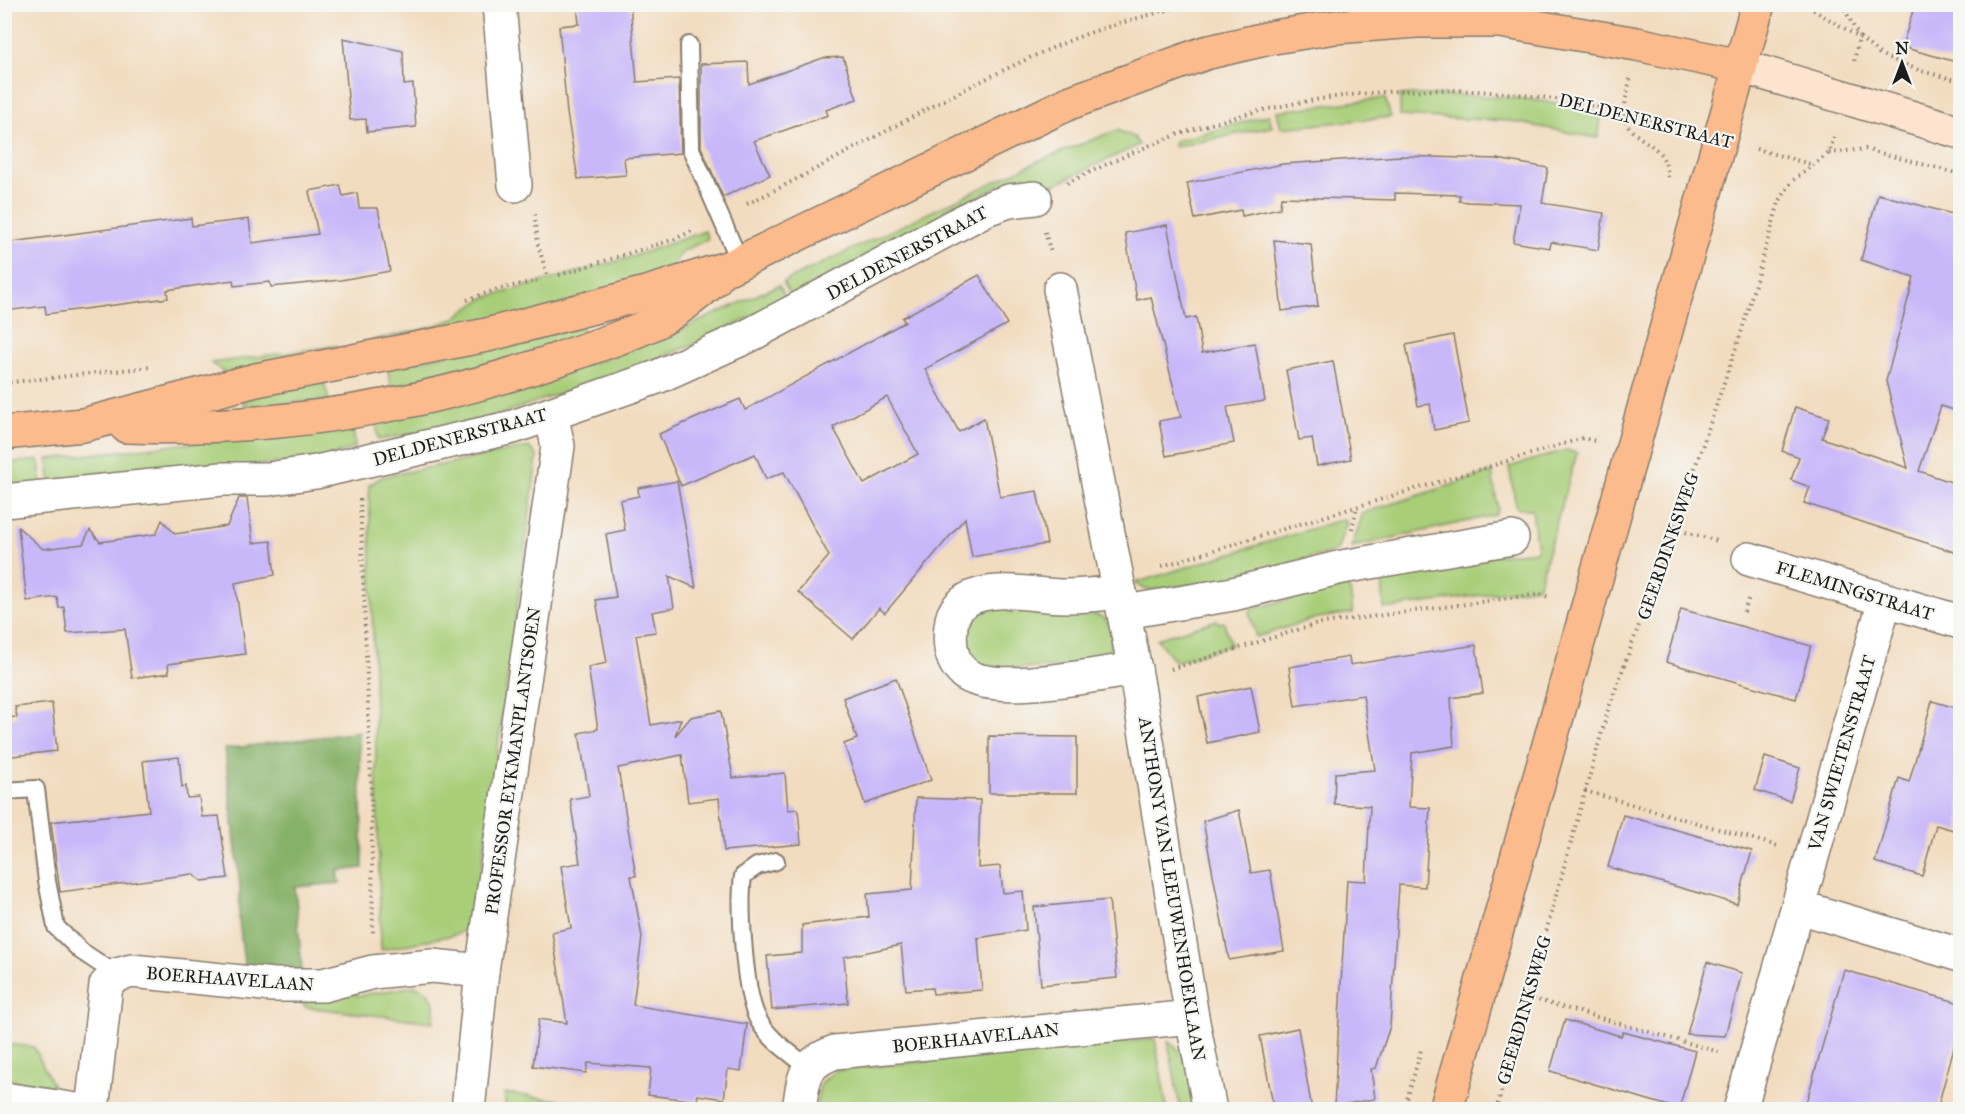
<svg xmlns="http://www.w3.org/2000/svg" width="1965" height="1114" font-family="'IM FELL Great Primer',serif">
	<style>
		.green { fill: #a8ce78; stroke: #62754a; stroke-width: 1.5 }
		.forest { fill: #86b168; stroke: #516642; stroke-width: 1.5 }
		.building { fill: #c8b7f9; fill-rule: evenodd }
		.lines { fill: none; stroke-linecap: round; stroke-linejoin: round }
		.lane-casing { stroke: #877c6e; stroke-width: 20 }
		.street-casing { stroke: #877c6e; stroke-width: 36 }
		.secondary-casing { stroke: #877c6e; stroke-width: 36 }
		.primary-casing { stroke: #877c6e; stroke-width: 36 }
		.path { stroke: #877c6e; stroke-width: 4; stroke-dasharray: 1.5 4.5; stroke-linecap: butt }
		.lane { stroke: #fff; stroke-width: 16 }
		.street { stroke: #fff; stroke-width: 33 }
		.secondary { stroke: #fde4d1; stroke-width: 33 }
		.primary { stroke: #fbbb8d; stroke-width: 33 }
		.labels { text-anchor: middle; stroke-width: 4.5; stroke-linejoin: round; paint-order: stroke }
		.street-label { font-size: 18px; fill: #1c1c1c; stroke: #f6f6f2 }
	</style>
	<rect width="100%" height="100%" fill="#f6f6f2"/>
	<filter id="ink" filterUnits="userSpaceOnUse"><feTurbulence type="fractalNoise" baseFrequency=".0167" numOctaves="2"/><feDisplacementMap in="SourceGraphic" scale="12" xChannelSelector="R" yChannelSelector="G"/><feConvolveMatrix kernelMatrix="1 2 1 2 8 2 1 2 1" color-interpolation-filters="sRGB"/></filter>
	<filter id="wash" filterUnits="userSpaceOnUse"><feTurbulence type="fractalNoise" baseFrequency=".008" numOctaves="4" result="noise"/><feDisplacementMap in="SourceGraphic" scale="24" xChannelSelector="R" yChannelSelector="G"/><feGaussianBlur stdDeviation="1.35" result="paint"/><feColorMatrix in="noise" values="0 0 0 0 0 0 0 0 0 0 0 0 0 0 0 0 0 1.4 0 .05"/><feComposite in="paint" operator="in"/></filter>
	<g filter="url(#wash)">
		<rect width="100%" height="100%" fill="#f2dcbf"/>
		<g class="green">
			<path d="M1400,95C1449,95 1561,93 1601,118L1598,138L1510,121L1400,116Z"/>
			<path d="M1385,98L1391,117L1281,128L1277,111Z"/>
			<path d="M1269,115L1272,127L1175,147L1174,145L1175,141Z"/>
			<path d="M1117,130L1134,137L1139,145L1043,190L1011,184L999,185L791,297L783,282L1036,162Z"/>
			<path d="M705,231L708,239L681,252L672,267L620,288L527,314L363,342L425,329L451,320L484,298L628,258Z"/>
			<path d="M779,285L787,300L700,342L618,374L483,420L378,440L376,420L606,359L676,332Z"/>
			<path d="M582,327L583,335L541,352L392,389L387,367Z"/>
			<path d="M335,346L337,348L225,373L211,363Z"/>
			<path d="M323,379L329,400L244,406L243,400Z"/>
			<path d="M353,425L355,448L321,459L51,485L48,459Z"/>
			<path d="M529,447L537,456L536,466L476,910L470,925L458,934L381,950L369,485L382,477Z"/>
			<path d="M1566,450L1577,453L1538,587L1384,609L1382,579L1385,576L1487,556L1537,551L1532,509H1519L1516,506L1509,467Z"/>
			<path d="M39,460L41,485L5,489L4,463Z"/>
			<path d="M1492,472L1498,510L1495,515L1352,547L1363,513Z"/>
			<path d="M1343,519L1347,522L1337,551L1223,581L1151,590L1144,589L1135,583Z"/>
			<path d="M1345,585L1350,590L1353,613L1317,618L1256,637L1249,612L1252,609Z"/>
			<path d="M992,607C1023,608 1070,606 1099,616C1107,618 1113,629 1112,637C1111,652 1105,659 1093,667L986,668L969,656L965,637L978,615Z"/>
			<path d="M1217,620L1219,623L1224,622L1231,645L1175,662L1157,639Z"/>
			<path d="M415,986C434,991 437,1005 433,1022L305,1007L302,1003L356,992L357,996Z"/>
			<path d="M1155,1039L1167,1109H816L820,1084L836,1070Z"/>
			<path d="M1168,1041L1187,1057L1201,1109H1180Z"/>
			<path d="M5,1044L34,1047L53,1086L5,1080Z"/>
			<path d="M505,1093L594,1105V1109H505Z"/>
		</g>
		<path class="forest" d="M359,732L363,868L338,871L340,883L295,887L302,971L245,972L239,921L240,887L225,749Z"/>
		<g id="blocks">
			<g class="building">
				<path d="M577,4H630L637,82L679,79L681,153L624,158L626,175L578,179L567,113L559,26L579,24Z"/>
				<path d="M1915,4H1960V63L1902,47Z"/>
				<path d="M343,38L403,51L404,85L413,84L416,127L367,132L366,119L350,120Z"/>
				<path d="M843,57L857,99L826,110L828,115L754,141L770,175L723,197L701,147V64L748,62L749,84L823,58Z"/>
				<path d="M1400,156L1497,159L1548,168L1542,203L1604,213L1598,250L1551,242L1550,248L1513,242L1520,204L1468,202L1459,201L1460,195L1395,193V200L1281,197L1280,208L1242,216L1241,210L1195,219L1187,183L1283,164Z"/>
				<path d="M340,185L343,196L357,193L359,208H378L390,271L341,280L271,287L270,282L234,286L233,280L167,290L168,298L46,314L45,306L4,311V243L191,218L192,226L249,219L252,243L318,234L309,191Z"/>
				<path d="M1878,194L1960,216V412L1941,406L1919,471L1960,485V554L1804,503L1810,487L1791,480L1799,457L1782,451L1795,407L1829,418L1822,438L1908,468L1886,381L1914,277L1861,260Z"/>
				<path d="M1167,225L1186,319L1196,317L1202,353L1255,343L1265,401L1227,407L1234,443L1166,456L1159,421L1181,417L1151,297L1137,300L1125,233Z"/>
				<path d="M1274,240L1311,244L1318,306L1282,311Z"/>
				<path d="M979,275L1007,324L925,369L959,432L984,418L1000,497L1037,491L1047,544L972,557L965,518L885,613L879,608L853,639L798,592L829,556L784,472L766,479L755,454L681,486L659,434L740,399L745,410L905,322L902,318ZM887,397L918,454L864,484L833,427Z"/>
				<path d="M1453,335L1469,423L1434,430L1430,404L1418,406L1406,345Z"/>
				<path d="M1333,361L1351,459L1317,466L1312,438L1299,440L1286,370Z"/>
				<path d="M677,481L696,588L669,576L674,608L652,612L656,632L636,635L651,725L681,719L675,736L691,717L721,711L733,778L785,773L788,810L798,809L801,844L724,851L719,798L688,802L682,755L618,768L636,876H631L642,937L633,1005L747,1024L741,1071L728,1069L724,1099L698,1095L697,1101L648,1095L651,1068L588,1063L586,1073L533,1066L539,1019L567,1023L552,932L571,928L561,866L580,863L570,799L589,796L579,733L598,729L588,667L607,663L596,600L616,597L606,534L625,530L620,500L639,496L638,488Z"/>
				<path d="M239,498H247L253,543L271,541L275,575L235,583L245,654L168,664L169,673L132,678L125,629L67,633L64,607L59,608L57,597L27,601L18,527L43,549L83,544L90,530L100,542L156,534L162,520L175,534L227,526Z"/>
				<path d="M1681,609L1811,646L1796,699L1666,662Z"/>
				<path d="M1476,645L1483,693L1451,698L1454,746L1412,753L1409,807L1430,808L1425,887L1399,885L1390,1026L1376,1068L1371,1069L1375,1099L1334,1106L1347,880L1366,881L1370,806L1334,804L1335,773L1375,770L1363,695L1295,706L1289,667L1349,657L1350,665Z"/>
				<path d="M896,678L931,780L865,804L844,744L857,739L843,698Z"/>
				<path d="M1251,686L1260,732L1207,743L1198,697Z"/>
				<path d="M1932,701L1960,709V832L1936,825L1922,876L1875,862L1899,778L1909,782Z"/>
				<path d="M52,703L57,751L4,757V718L17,717L15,707Z"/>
				<path d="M989,736L1077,737V793H989Z"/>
				<path d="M179,757L182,787L186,786L187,798L199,797L202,817L219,816L228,878L202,881L192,874L60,892L51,822L149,811L143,761Z"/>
				<path d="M1765,757L1800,768L1790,801L1755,790Z"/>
				<path d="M916,798L980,800L978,868L1000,866L1003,893L1023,891L1026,930L978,938L982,990L933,994L932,988L906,990L901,945L844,957L848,1003L772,1010L767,956L802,953V925L869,917L867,894L912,890Z"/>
				<path d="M1239,810L1251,873L1270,870L1284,951L1229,960L1203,821Z"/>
				<path d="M1623,815L1752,851L1737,904L1608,867Z"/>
				<path d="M1109,900L1117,978L1041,985L1034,907Z"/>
				<path d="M1707,962L1742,973L1725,1036L1687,1034Z"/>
				<path d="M1844,970L1960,1003V1025L1937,1110H1804Z"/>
				<path d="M1565,1020L1621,1036L1623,1032L1695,1051L1679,1109L1550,1071Z"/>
				<path d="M1298,1028L1312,1110H1274L1260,1036Z"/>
			</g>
		</g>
	</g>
	<g filter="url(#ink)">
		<use href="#blocks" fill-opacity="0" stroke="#877c6e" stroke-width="1.5"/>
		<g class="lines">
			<defs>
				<g id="lane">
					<path d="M689,45L691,149L740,262"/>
					<path d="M4,791L36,789L47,881L56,927L81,951L117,975"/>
					<path d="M776,861L757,866L743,876C739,906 744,987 756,1015C765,1037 790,1053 808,1067"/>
				</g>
				<g id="street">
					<path d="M499,4L515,185"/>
					<path d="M1060,289L1137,680L1192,1017L1210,1110"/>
					<path d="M4,501L222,479H268L316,472L513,427L657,377L748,336L986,209L1009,201L1035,198"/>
					<path d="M1749,559L1960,622"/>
					<path d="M1120,592C1102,594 1083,596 1065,596C1037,596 1006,587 979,595C963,599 952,610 951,626C949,643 950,661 964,673C993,697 1098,674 1135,669"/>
					<path d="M1125,612L1233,594L1342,567L1512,538"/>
					<path d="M1799,907L1960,955"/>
					<path d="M4,1099L77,1110"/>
					<path d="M92,1110L106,985L117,975L132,971L273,985H323L373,972L432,966L482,971"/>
					<path d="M468,1110L482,971L558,446L551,414"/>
					<path d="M799,1110C804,1078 802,1064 835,1052L1192,1017"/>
					<path d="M1740,1110L1885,600"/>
				</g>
				<path id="secondary" d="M1740,66L1960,132"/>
				<g id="primary">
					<path d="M126,426C273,431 420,407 559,359C591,347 626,337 656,322C678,311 697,295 715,279"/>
					<path d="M4,433L83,425L256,380L487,335L650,292L730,267L1069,103L1205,53L1274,37L1335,27L1417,21H1500L1637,44L1740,66"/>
					<path d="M1446,1110L1758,4"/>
				</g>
			</defs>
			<use href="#lane" class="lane-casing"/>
			<use href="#street" class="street-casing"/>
			<use href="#secondary" class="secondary-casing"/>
			<use href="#primary" class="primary-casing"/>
			<g class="path">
				<path d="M1803,4L1859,37L1881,55L1921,71L1960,81"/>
				<path d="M1842,4L1859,37L1854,62"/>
				<path d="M1630,79C1628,91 1622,108 1626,121C1635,145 1668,141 1668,180"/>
				<path d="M1756,149L1813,165"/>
				<path d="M1829,153L1865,149L1960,174"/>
				<path d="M1067,183C1111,162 1155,141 1201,127C1364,76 1522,79 1685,129"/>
				<path d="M747,204C856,151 959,86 1071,40C1111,24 1152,14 1193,4"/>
				<path d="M535,214L538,245L548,278"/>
				<path d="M1045,232L1051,253"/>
				<path d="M559,275L675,239L694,230"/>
				<path d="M467,300L498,289L537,281"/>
				<path d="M4,383L151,367"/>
				<path d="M360,499L371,782L373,935"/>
				<path d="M1352,529L1357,507"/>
				<path d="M1674,529L1718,541"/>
				<path d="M1162,566L1583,438L1595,441"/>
				<path d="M1744,612L1749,597"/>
				<path d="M1171,669L1317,624L1540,594L1551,598"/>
				<path d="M1585,791L1778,846"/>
				<path d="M1527,997L1719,1052"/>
				<path d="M1404,1110L1421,1050"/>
				<path d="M1496,1110L1608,710L1674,529L1740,336L1779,202L1792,181L1829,153L1835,133"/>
			</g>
			<use href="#lane" class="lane"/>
			<use href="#street" class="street"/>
			<use href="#secondary" class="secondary"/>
			<use href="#primary" class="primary"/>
		</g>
	</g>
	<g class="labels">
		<g class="street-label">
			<text transform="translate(1646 121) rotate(14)" y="6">DELDENERSTRAAT</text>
			<text transform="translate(907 253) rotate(-28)" y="6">DELDENERSTRAAT</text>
			<text transform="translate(460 437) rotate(-15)" y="6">DELDENERSTRAAT</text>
			<text transform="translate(1668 546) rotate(-71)" y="6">GEERDINKSWEG</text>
			<text transform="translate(1855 591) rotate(17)" y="6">FLEMINGSTRAAT</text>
			<text transform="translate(1842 753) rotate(-74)" y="6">VAN SWIETENSTRAAT</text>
			<text transform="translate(513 761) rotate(-82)" y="6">PROFESSOR EYKMANPLANTSOEN</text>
			<text transform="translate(1172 889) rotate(81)" y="6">ANTHONY VAN LEEUWENHOEKLAAN</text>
			<text transform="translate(230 979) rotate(4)" y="6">BOERHAAVELAAN</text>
			<text transform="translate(1524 1010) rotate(-74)" y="6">GEERDINKSWEG</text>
			<text transform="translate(976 1038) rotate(-6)" y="6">BOERHAAVELAAN</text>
		</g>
	</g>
	<rect width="1965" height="1114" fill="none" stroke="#f6f6f2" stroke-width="24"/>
	<g transform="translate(1902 63)" stroke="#f6f6f2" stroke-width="4.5" paint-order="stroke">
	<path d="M0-4.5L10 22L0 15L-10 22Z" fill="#1c1c1c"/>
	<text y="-9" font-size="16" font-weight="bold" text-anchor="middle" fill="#1c1c1c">N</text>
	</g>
</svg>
